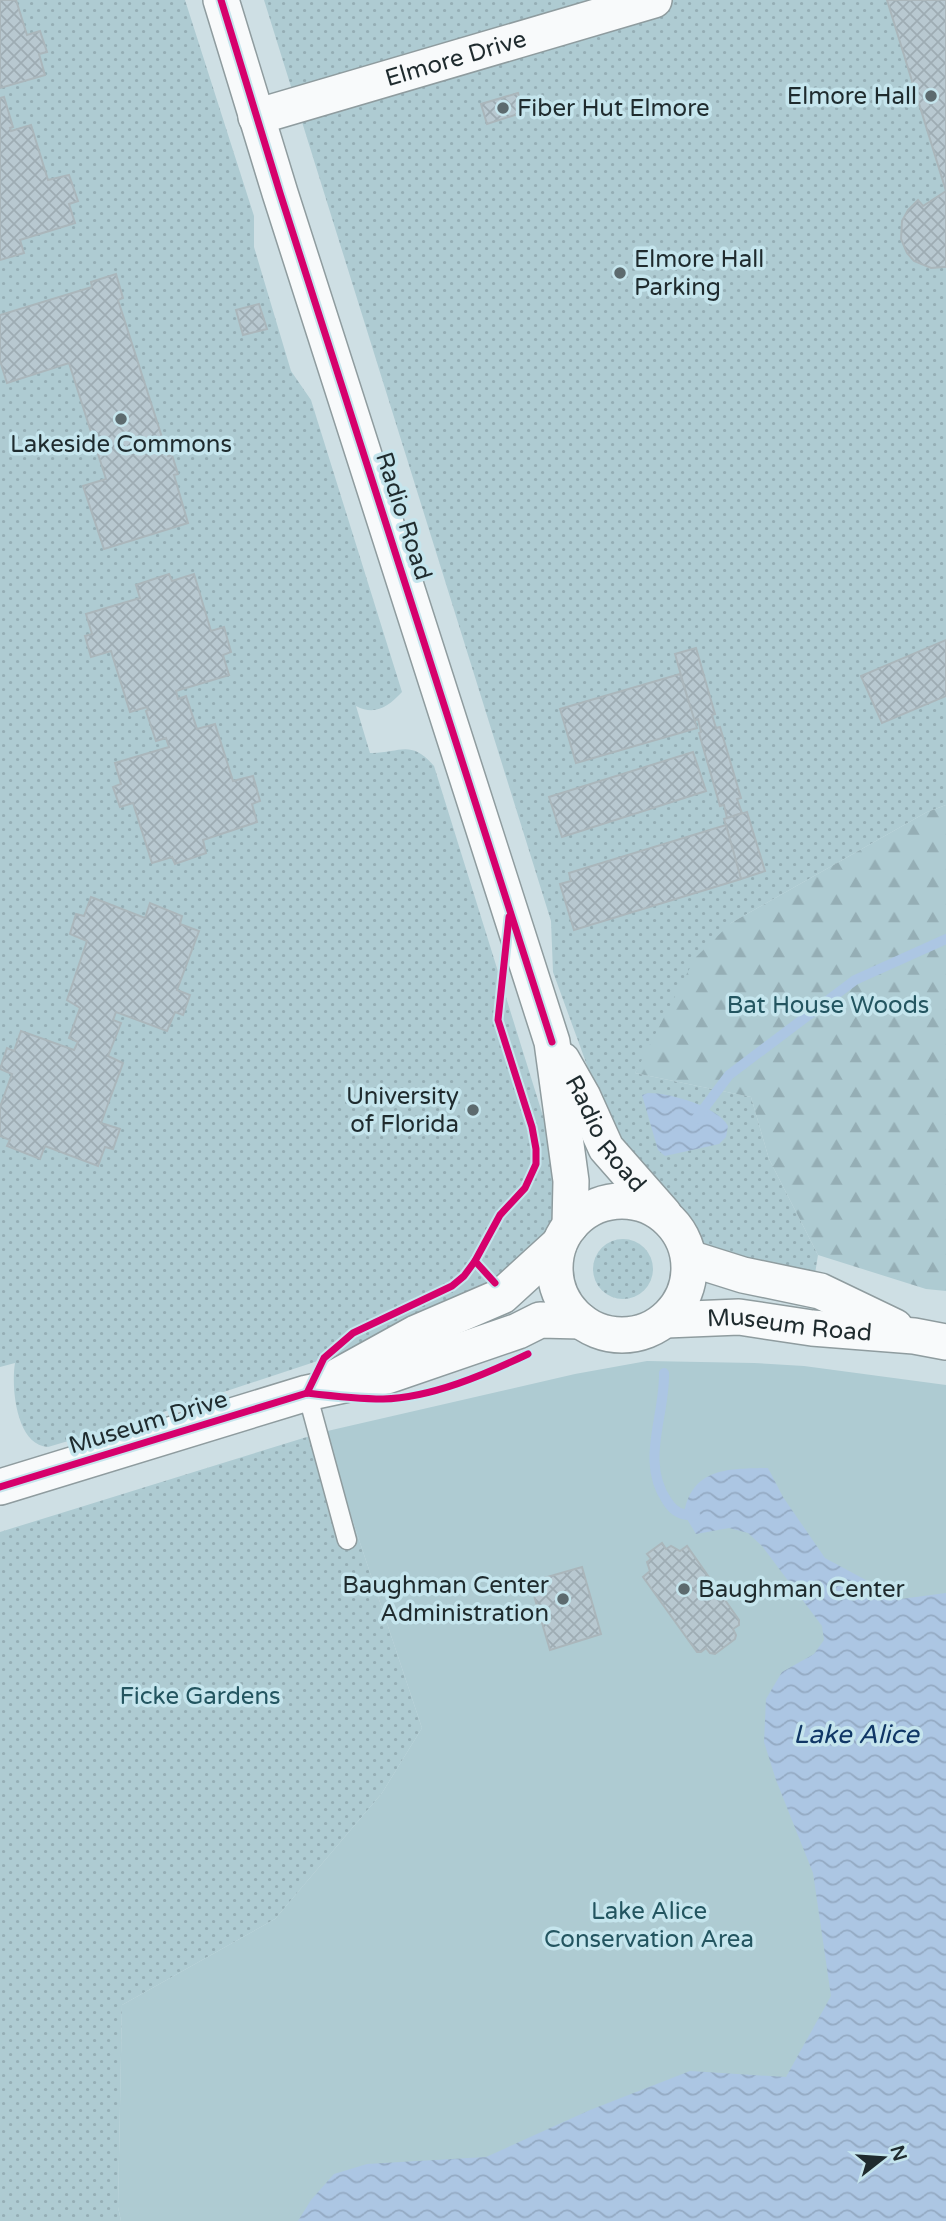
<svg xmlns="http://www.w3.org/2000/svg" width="946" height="2221" font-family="'Varela Round',sans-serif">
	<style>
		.grass { fill: url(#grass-dots) }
		.forest { fill: url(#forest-firs) }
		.park { fill: #aecbd2 }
		.water { fill: url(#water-waves) }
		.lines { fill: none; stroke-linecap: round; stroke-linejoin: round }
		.stream { stroke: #acc6e3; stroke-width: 10 }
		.building { fill: url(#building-cross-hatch); stroke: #aab6bb; stroke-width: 2 }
		.service-casing { stroke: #8f9c9f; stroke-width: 21 }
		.minor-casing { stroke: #8f9c9f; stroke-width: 38 }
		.service { stroke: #f8fafb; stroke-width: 18 }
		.minor { stroke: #f8fafb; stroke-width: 35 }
		.cycleway-casing { stroke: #c5e5ed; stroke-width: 11 }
		.cycleway { stroke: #d6006c; stroke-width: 7 }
		.poi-dot { fill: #5c6a6e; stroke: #c5e5ed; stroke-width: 2.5 }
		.labels { text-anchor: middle; stroke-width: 7; stroke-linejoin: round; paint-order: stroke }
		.street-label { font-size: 24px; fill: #1f2b2e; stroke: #c5e5ed }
		.poi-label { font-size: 24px; fill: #1f2b2e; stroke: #c5e5ed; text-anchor: end }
		.park-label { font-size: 24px; fill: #235560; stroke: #c5e5ed }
		.water-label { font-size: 26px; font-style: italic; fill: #103766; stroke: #c5e5ed }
	</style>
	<defs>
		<pattern id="grass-dots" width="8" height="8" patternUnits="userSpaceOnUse" patternTransform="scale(1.75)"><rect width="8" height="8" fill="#aecbd2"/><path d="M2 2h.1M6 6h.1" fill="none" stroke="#95aeb5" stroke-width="1.8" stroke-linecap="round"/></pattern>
		<pattern id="forest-firs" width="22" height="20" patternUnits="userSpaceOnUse" patternTransform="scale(1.75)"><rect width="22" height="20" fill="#aecbd2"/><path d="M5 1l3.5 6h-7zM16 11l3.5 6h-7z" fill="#95aeb5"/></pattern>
		<pattern id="water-waves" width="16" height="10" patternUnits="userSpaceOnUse" patternTransform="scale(1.75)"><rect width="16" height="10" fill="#acc6e3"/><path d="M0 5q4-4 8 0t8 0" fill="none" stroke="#94aac3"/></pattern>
		<pattern id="building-cross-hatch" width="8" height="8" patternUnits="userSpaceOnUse" patternTransform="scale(1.75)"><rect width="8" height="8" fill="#b8c8d0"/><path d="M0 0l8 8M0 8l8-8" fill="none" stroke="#9eacb3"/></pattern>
	</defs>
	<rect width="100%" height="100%" fill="#cedfe4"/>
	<g class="grass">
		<path d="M0,0H185L254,216V247L291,371L311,400L402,692C388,707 375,716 356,706L370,753C399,754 410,738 434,766L562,1177L557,1220L550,1233L519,1270L366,1345L139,1420L48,1447C16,1445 11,1387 15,1363L0,1367Z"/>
		<path d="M264,0H946V805L927,812L731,923L635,1073L751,1097L769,1159L818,1255L814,1280L705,1245L684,1215L636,1171L604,1112L553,972L551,921Z"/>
		<circle cx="623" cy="1269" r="30"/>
		<path d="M323,1432L422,1728L382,1793L275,1919L122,2005L118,2207L121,2221H0V1532Z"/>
	</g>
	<path class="forest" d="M946,805V1291L926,1289L818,1255L769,1159L751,1097L635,1073L695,958L731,923L927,812Z"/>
	<path class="park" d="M647,1361L754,1363L804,1366L946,1385V2221H121L118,2207L122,2005L275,1919L382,1793L422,1728L323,1432L575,1374Z"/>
	<g class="water">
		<path d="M648,1093C670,1093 717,1106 728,1126L726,1137L719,1144L665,1156L658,1150L642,1095Z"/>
		<path d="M768,1468L783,1497L825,1558L901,1599L946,1593V2221H298L311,2200L334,2174L367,2164L486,2157L590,2110L690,2071L786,2077L831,1996L813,1873L776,1780L764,1742L766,1699L782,1672L814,1654L824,1640L822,1626L762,1546L748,1533L729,1528L696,1534L684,1514C692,1467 729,1469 768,1468Z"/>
	</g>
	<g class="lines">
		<g class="stream">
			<path d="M696,1119L729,1075L855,980L946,939"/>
			<path d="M664,1373C665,1417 640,1461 667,1501C674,1512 682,1516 695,1515"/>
		</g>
	</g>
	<g class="building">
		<path d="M0,0H16L27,35L40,31L47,52L39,54L45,75L0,88Z"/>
		<path d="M887,0H946V267H944L931,268L914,261L907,253L901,239L902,221L908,210L918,200L923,206L946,191Z"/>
		<path d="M518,93L524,112L487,124L481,104Z"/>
		<path d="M4,97L13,127L10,128L11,131L31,125L48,180L69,175L78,201L69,204L75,223L20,240L24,253L0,260V98Z"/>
		<path d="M116,274L123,298L118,300L168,456L172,455L178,474L174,475L188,523L104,549L83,486L106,479L69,363L7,383L0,361V315L92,287L91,282Z"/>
		<path d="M259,304L267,329L243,335L236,310Z"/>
		<path d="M169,574L172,581L194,574L211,631L224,627L231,652L223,655L229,675L176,691L178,699L186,696L197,729L215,724L233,781L253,776L260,801L252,804L257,822L203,840L206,853L175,864L172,857L152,863L133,803L120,807L113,787L121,784L115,763L169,747L166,738L156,741L146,711L148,710L147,707L130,712L111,651L91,657L85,636L92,634L86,614L140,598L136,585Z"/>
		<path d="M946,640V696L882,723L861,676Z"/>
		<path d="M696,648L715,714L712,715L716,728L720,727L741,798L737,799L742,813L727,818L724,805L720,806L699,733L701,732L698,719L694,721L675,654Z"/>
		<path d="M680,674L697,728L576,763L560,709Z"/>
		<path d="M693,752L706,791L562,837L549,797Z"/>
		<path d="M747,812L765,871L741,879L724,819Z"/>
		<path d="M726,825L741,879L574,930L560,884L571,881L569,873Z"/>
		<path d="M91,897L145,918L150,903L182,916L180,924L199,931L177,990L190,995L183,1015L175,1012L167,1031L116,1012L113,1020L121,1023L108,1056L123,1063L101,1123L120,1129L113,1149L105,1147L98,1166L45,1146L40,1159L7,1146L10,1140L0,1136V1107L12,1074L0,1069L7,1048L14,1051L21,1031L74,1050L78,1042L69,1038L80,1008L67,1000L87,941L70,934L76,914L84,916Z"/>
		<path d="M662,1543L666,1549L671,1546L680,1551L687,1546L739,1620V1625L733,1629L736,1635L735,1639L715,1654L710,1653L706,1648L701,1652H697L643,1577L650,1571L647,1562L651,1559L647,1554Z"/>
		<path d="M582,1567L601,1634L550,1650L530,1582Z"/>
	</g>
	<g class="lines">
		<defs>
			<path id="service" d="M307,1393L347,1540"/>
			<g id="minor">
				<path d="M221,0L280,193L552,1042L571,1181L570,1226"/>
				<path id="s1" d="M256,117L654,0"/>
				<path id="s2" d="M562,1060L583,1097L606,1148L664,1214"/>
				<circle cx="622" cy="1268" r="67"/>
				<path d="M689,1258L743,1275L820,1291L895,1327"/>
				<path id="s3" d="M666,1320L739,1317L812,1328L914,1336L946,1342"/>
				<path d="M338,1376L416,1333L502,1296L559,1244"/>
				<path d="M0,1487L307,1393L387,1376L518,1331L540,1320L581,1321"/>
			</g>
		</defs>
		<use href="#service" class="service-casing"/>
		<use href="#minor" class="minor-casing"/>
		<use href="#service" class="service"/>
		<use href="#minor" class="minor"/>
		<defs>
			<g id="cycleway">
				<path d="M221,0L280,193L552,1042"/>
				<path d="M495,1283L475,1261L500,1215L525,1188L536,1164V1149L532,1127L498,1020L509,917"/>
				<path d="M307,1393L324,1358L353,1333L452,1286L464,1276L475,1261"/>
				<path d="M0,1487L307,1393C332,1396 358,1399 383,1399C431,1398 486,1374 528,1354"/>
			</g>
		</defs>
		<use href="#cycleway" class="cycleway-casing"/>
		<use href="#cycleway" class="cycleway"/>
	</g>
	<g class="poi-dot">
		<circle cx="931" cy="96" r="7"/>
		<circle cx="503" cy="108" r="7"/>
		<circle cx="620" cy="273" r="7"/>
		<circle cx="121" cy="419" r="7"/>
		<circle cx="473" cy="1110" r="7"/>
		<circle cx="684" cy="1589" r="7"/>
		<circle cx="563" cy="1599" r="7"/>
	</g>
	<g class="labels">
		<g class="street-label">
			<text dy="8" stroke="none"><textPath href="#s1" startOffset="208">Elmore Drive</textPath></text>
			<text transform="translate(404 516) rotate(72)" y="8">Radio Road</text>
			<text dy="8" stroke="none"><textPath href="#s2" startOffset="86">Radio Road</textPath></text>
			<text dy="8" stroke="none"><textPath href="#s3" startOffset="124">Museum Road</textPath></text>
			<text transform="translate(148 1422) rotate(-17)" y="8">Museum Drive</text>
		</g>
		<g class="poi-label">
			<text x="917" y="104">Elmore Hall</text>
			<text x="517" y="116" text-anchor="start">Fiber Hut Elmore</text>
			<text x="634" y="267" text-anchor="start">Elmore Hall<tspan x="634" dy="28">Parking</tspan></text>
			<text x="121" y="452" text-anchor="middle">Lakeside Commons</text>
			<text x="459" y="1104">University<tspan x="459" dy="28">of Florida</tspan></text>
			<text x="549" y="1593">Baughman Center<tspan x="549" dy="28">Administration</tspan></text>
			<text x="698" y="1597" text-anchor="start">Baughman Center</text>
		</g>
		<g class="park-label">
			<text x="828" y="1013">Bat House Woods</text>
			<text x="200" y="1704">Ficke Gardens</text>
			<text x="649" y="1919">Lake Alice<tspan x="649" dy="28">Conservation Area</tspan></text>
		</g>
		<g class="water-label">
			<text x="856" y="1743">Lake Alice</text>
		</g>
	</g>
	<g transform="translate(883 2158) rotate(73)" stroke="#c5e5ed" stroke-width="5" paint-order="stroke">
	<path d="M0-5L12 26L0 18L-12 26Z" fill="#1f2b2e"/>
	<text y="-10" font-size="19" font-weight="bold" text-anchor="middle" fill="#1f2b2e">N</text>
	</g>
</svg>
